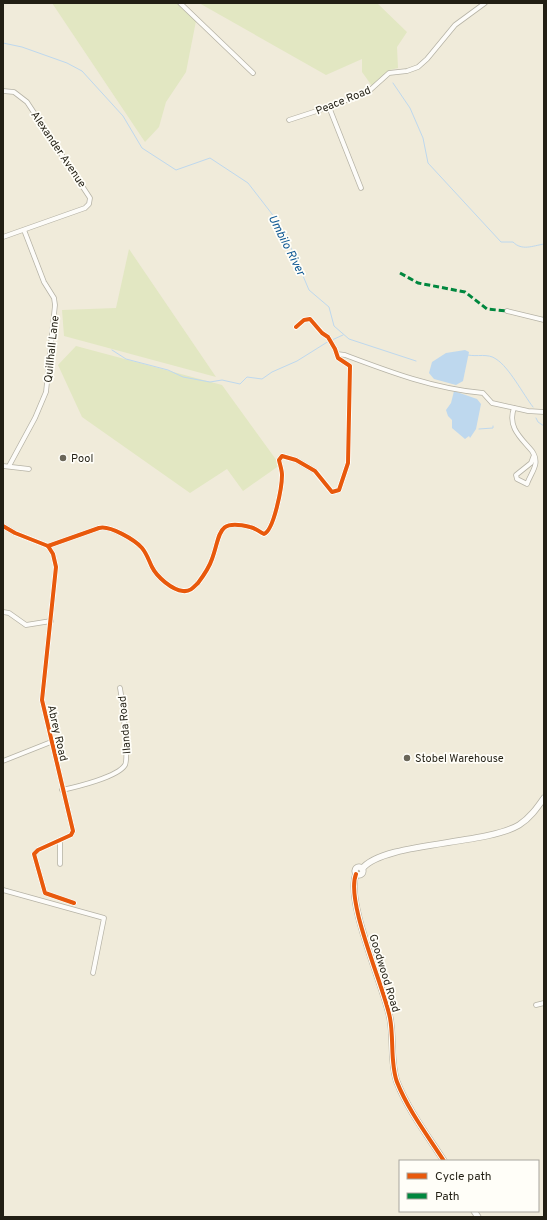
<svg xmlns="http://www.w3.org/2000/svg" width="547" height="1220" font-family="Overpass,sans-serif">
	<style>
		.green { fill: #e2e7c2 }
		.water { fill: #bed8ee }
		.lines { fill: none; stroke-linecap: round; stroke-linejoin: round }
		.stream { stroke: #bed8ee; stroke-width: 1 }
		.street-casing { stroke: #b6b3a6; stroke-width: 5.5 }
		.secondary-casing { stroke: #b6b3a6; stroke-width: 7 }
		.street { stroke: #fdfcf9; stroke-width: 4 }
		.secondary { stroke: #fdfcf9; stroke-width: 5.5 }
		.quiet { stroke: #00873e; stroke-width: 3; stroke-dasharray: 6 3; stroke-linecap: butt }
		.cycleway-casing { stroke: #fffef8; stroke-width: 6 }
		.cycleway { stroke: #e8590c; stroke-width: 4 }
		.poi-dot { fill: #6a6659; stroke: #fffef8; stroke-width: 1.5 }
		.labels { text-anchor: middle; stroke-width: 3.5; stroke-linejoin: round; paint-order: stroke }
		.street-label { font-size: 11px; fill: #221f14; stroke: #fffef8 }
		.poi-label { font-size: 11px; fill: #221f14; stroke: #fffef8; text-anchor: start }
		.water-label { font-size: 12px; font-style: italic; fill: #105994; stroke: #fffef8 }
	</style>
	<rect width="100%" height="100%" fill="#f0ebda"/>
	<g class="green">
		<path d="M52,3H179L196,21L186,72L166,102L159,127L145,142Z"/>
		<path d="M199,3H377L407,32L397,47L398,68L390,70L372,86L362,72V59L326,75Z"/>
		<path d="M129,249L216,377L64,336L62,310L116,308Z"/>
		<path d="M76,346L222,385L280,465L243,491L227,469L190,493L82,417L58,365Z"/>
	</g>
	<g class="water">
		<path d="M465,350L469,352L463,381L456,385L434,379L429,373L432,362L446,353Z"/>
		<path d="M454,391L477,399L481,404L476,429L470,438L469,436L465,439L452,428V420L448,416L446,410L451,403Z"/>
	</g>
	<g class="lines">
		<g class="stream">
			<path d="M3,43L22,47L67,63L82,71L123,116L142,148L176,170L210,158L248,183L272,214L292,250L309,290L329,307L334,326L349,339L416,361"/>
			<path d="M393,83L410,108L423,138L428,163L501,242H513C522,251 532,246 544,244"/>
			<path d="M332,340L343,335"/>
			<path d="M112,350L126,359L168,370L183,377L210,382L222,380L240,384L247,377L262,379L272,372L297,361L329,341"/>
			<path d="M468,355C477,357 488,353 496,359C509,367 523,394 533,407"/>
			<path d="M536,418L538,422L544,426"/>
			<path d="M479,429L493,428V426"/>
		</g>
		<defs>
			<g id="street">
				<path d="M180,3L253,73"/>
				<path d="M3,91L14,92L27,102L90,198L89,204L85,208L3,237"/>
				<path d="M329,107L361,188"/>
				<path d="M289,120L329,107L369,91L389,73L407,71L418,67L427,59L455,25L485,3"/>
				<path d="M507,311L544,320"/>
				<path d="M337,354L345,355C390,372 435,389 483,393L492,403L528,411L544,412"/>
				<path d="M514,408C507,427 521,438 532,451C541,464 531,472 527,484L517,479L516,475L531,463L534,455"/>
				<path d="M3,466L29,469"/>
				<path d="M9,466L35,418L46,392L55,305L54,298L44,282L24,230"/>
				<path d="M3,526L15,533L48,546L53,554L56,567L42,700L73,831L71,835L38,850L34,854L45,893L74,903"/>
				<path d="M48,546L99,528C110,525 135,540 142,548C147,554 149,561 152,567C157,577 172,590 183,591C190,592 194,587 198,583C204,575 209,568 212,559C221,535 216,518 250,527C256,528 259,532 264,534C274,530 282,487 282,475C282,470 280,465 279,460L282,456L296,460L315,471L332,492L339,490L348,463L350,366L338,358L335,349L328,337L322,333L310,319L304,320L296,327"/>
				<path d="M3,612L9,613L26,625L51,621"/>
				<path d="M3,761L51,742"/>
				<path d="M62,790C76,787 118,777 125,765C129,758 122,699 120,688"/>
				<path d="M60,841V864"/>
				<path d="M3,890L104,918L93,973"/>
				<path d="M536,1005L544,1003"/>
			</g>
			<g id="secondary">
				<circle cx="359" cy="871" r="4"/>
				<path d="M362,869C382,842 486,845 519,825C530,818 537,808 544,798"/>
				<path d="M356,874C345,902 384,986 390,1018C394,1039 390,1063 397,1082C408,1110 428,1136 444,1161"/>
				<path d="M474,1211L478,1217"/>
			</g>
		</defs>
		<use href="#street" class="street-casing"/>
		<use href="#secondary" class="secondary-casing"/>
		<use href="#street" class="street"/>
		<use href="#secondary" class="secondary"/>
		<path class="quiet" d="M400,273L418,283L465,292L487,309L507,311"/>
		<defs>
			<g id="cycleway">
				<path d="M3,526L15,533L48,546L53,554L56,567L42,700L73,831L71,835L38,850L34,854L45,893L74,903"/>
				<path d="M48,546L99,528C110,525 135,540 142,548C147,554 149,561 152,567C157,577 172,590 183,591C190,592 194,587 198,583C204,575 209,568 212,559C221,535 216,518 250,527C256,528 259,532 264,534C274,530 282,487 282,475C282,470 280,465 279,460L282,456L296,460L315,471L332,492L339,490L348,463L350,366L338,358L335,349L328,337L322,333L310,319L304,320L296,327"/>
				<path d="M356,874C345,902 384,986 390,1018C394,1039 390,1063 397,1082C408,1110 428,1136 444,1161"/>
			</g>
		</defs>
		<use href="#cycleway" class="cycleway-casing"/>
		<use href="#cycleway" class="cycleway"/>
	</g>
	<g class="poi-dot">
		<circle cx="63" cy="458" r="4"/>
		<circle cx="407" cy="758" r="4"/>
	</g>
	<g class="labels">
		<g class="street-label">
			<text transform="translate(343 100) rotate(-22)" y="4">Peace Road</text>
			<text transform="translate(59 149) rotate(56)" y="4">Alexander Avenue</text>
			<text transform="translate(51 349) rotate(-84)" y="4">Quillhall Lane</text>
			<text transform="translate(124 725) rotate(-95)" y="4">Ilanda Road</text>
			<text transform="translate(58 733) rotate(77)" y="4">Abrey Road</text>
			<text transform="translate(385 973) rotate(73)" y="4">Goodwood Road</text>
		</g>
		<g class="poi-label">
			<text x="71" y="462">Pool</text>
			<text x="415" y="762">Stobel Warehouse</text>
		</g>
		<g class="water-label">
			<text transform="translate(287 245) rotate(63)" y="4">Umbilo River</text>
		</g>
	</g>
	<rect width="547" height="1220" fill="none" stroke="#221f14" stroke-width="8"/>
	<rect x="399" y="1160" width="140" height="52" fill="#fffef8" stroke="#a7a59d"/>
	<rect x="407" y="1173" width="20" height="6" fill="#e8590c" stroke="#a7a59d"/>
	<text x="435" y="1180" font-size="12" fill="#221f14">Cycle path</text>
	<rect x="407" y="1193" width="20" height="6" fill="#00873e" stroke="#a7a59d"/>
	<text x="435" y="1200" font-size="12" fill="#221f14">Path</text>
</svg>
